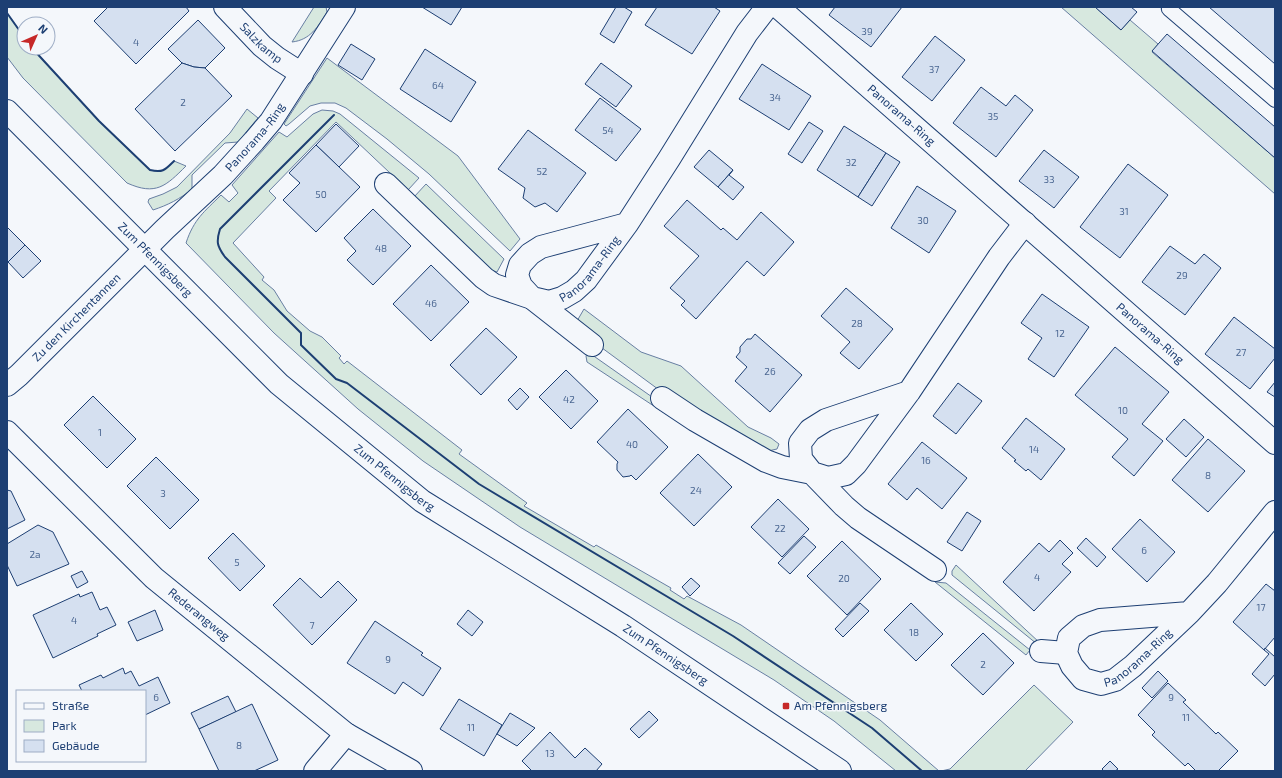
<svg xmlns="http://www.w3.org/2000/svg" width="1282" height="778" font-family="'Exo 2',sans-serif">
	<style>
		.green { fill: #d7e8df; stroke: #687fa3 }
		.building { fill: #d5e0f0; stroke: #1d3f73 }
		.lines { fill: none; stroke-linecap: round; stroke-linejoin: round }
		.lane-casing { stroke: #1d3f73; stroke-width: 16 }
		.street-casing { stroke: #1d3f73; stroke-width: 24 }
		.lane { stroke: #f4f7fb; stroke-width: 14 }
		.street { stroke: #f4f7fb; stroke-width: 22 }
		.wall { stroke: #1d3f73; stroke-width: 2 }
		.poi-dot { fill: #c62828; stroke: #f4f7fb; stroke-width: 1.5 }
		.labels { text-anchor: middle; stroke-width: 3; stroke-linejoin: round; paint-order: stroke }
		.number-label { font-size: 10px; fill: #4b6792 }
		.street-label { font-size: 12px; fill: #1d3f73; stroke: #f4f7fb }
		.poi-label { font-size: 12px; fill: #1d3f73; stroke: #f4f7fb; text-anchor: start }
	</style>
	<rect width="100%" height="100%" fill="#f4f7fb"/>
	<g class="green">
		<path d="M314,7H326L327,12C318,27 310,40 292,42Z"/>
		<path d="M1061,7H1095L1121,30L1130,20L1158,44L1152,52L1275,158V194Z"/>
		<path d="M7,13L24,37V48H32L99,121L150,170C163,173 165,170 174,161L186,166C166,186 156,196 127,183L23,78L7,57Z"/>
		<path d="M327,58L458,156L520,239L510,251L429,174L387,139L346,108L335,103H321L310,106L289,124L286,126L284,124Z"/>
		<path d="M247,109L258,118L238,142L225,143L192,175V189C180,199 168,205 153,210L148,202L149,199L163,194L177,187L230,133Z"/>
		<path d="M322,110L333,111L340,114L419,178L408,190L336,122L269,191L276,198L233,243L264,277L262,280L274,290L287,311L310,331L322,337L341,356L339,358L344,364L347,361L462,450L459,454L527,503L524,506L594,547L596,545L671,588L670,590L684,599L687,596L741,625L880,720L939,771H896L834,721L774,680L520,527L423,461L358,409L274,333L186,243C194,219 204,212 221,195L229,202L238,193L232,185L279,132L287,137L313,114Z"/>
		<path d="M426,184L504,259L497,272L488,269L414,197Z"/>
		<path d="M584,309L641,352L681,366L748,427L771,438L779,444L777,449L768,451L666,395L598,345L577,321Z"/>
		<path d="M588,352L672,411L669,416L587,362L586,356Z"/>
		<path d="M956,565L1040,643L1037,644L952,575V571Z"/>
		<path d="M935,582L946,583L1030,650L1026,655Z"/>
		<path d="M1034,685L1073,722L1025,771H941L950,769Z"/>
	</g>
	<g class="building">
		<path d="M108,7H186L189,11L136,64L94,21Z"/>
		<path d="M422,7H462L451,25Z"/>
		<path d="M616,7H624L632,12L614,43L600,34Z"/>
		<path d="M657,7H714L720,11L692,54L645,25Z"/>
		<path d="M835,7H902L871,47L829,15Z"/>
		<path d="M1095,7H1131L1137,12L1121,30Z"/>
		<path d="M1209,7H1275V64Z"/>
		<path d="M198,20L225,48L205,68L194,67L182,63L168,49Z"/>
		<path d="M1167,34L1275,127V158L1152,51Z"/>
		<path d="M935,36L965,60L932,101L902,77Z"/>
		<path d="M351,44L375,59L362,80L338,65Z"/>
		<path d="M425,49L476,82L451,122L400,89Z"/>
		<path d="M182,63L194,67L205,68L232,96L175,151L135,109Z"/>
		<path d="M601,63L632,86L616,107L585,84Z"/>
		<path d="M762,64L811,96L789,130L739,99Z"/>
		<path d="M981,87L1006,106L1015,95L1033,110L996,157L953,123Z"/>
		<path d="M600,98L641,129L616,161L575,130Z"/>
		<path d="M809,122L823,131L802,163L788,154Z"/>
		<path d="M336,124L359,146L339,167L316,145Z"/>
		<path d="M844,126L886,153L858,197L817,170Z"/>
		<path d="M528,130L586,173L557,212L545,203L535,207L523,198L525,188L498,169Z"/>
		<path d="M316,145L360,187L316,232L283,200L300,183L289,173Z"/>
		<path d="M709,150L733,170L718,187L694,167Z"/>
		<path d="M1044,150L1079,177L1054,208L1019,181Z"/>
		<path d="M886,153L900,162L872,206L858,197Z"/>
		<path d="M1128,164L1168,195L1120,258L1080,227Z"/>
		<path d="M733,170L729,175L744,187L733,200L718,187Z"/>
		<path d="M917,186L956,211L929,253L891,228Z"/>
		<path d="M687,200L721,230L723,228L737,240L761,212L794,242L764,276L747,261L696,319L681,305L685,301L670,288L699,256L664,226Z"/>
		<path d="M373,209L411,246L373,285L347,260L356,251L344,238Z"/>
		<path d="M7,227L25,245L7,263Z"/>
		<path d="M25,245L41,261L23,278L8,262Z"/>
		<path d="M1170,246L1195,264L1204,254L1221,268L1185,315L1142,282Z"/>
		<path d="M431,265L469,302L431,341L393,304Z"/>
		<path d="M846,288L893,329L859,369L840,353L850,342L821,316Z"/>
		<path d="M1042,294L1089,327L1054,377L1028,359L1042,338L1021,323Z"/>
		<path d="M1234,317L1275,349V358L1250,389L1205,354Z"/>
		<path d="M486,328L517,357L481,395L450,365Z"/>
		<path d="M755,334L802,375L770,412L735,381L747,367L736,357L740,352V347L747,339H751Z"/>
		<path d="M1115,347L1169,392L1142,424L1163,441L1134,476L1112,457L1128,439L1075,395Z"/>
		<path d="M566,370L598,401L571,429L539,397Z"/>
		<path d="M1275,382V397L1267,392Z"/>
		<path d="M958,383L982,401L956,434L933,416Z"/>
		<path d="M520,388L529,397L517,410L508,400Z"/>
		<path d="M93,396L136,439L107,468L64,425Z"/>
		<path d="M628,409L668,447L636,480L631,475L630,476L623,477L617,470V464L618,462L597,442Z"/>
		<path d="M1026,418L1065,449L1041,480L1028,469L1026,471L1014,461L1016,460L1002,448Z"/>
		<path d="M1184,419L1204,437L1186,457L1166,439Z"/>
		<path d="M1208,439L1245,471L1208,512L1172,480Z"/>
		<path d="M922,442L967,478L942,509L917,488L907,500L888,484Z"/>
		<path d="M698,454L732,487L694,526L660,493Z"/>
		<path d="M156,457L199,500L170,529L127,486Z"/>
		<path d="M7,490L11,491L25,520L7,529Z"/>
		<path d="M778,499L809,529L782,557L751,527Z"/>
		<path d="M967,512L981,521L962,551L947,542Z"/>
		<path d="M1140,519L1175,552L1147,582L1112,549Z"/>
		<path d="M38,525L53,532L69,564L17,586L7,565V544Z"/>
		<path d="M233,533L265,566L240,591L208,558Z"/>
		<path d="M804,536L816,547L790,574L778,563Z"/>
		<path d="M1086,538L1106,557L1097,567L1077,548Z"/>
		<path d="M1060,540L1073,553L1062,564L1071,572L1034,611L1003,582L1039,543L1049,552Z"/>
		<path d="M842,541L881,579L847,615L807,576Z"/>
		<path d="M82,571L88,582L77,588L71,576Z"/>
		<path d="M300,578L321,598L338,581L357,600L312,645L273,605Z"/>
		<path d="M691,578L700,586L690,596L682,587Z"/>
		<path d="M1266,584L1275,591V637L1264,650L1233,622Z"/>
		<path d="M92,592L100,610L107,607L116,625L97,634L98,636L53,658L33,615L79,594L80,597Z"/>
		<path d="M860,603L869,611L843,637L835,629Z"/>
		<path d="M911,603L943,634L916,661L884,630Z"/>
		<path d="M155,610L163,630L137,641L128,622Z"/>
		<path d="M468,610L483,622L472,636L457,624Z"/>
		<path d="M375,621L423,653L421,655L441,668L423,696L403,682L395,694L347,663Z"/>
		<path d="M983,633L1014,663L983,695L951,665Z"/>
		<path d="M1265,648L1275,657V674L1265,686L1252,674L1269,654L1264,650Z"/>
		<path d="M123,668L125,674L131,671L139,686L158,677L170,703L145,715V691H82L79,685L101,675L103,678Z"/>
		<path d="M1158,671L1168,681L1152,698L1142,688Z"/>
		<path d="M1168,683L1186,700L1183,702L1216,734L1218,732L1238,751L1218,771H1196L1188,763L1185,766L1152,735L1155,732L1138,715Z"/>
		<path d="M228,696L236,712L199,729L191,713Z"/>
		<path d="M459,699L502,725L484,756L440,729Z"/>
		<path d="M252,704L278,760L254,771H219L199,729Z"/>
		<path d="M649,711L658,720L639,738L630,729Z"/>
		<path d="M510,713L535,728L517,746L497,734Z"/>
		<path d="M550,732L575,758L585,748L602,764L596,771H532L522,761Z"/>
		<path d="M1110,761L1118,769L1115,771H1104L1102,769Z"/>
	</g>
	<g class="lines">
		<defs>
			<path id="lane" d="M1170,7L1169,9L1275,100"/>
			<g id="street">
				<path id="s1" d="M225,7L262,46L277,58L302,74"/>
				<path id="s2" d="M778,7L1275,443"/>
				<path id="s3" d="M7,111L279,384L422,501L623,626L840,771"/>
				<path d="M386,184L484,278L494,285L532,298L592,345"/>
				<path id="s4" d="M627,224L541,247L530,254L520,265L517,275L521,286L532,298L549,302L562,298L574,291L586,280L627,224L669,159L747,33L767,7"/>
				<path id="s5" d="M7,385L19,375L165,229L223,175L254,141L271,121L344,7"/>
				<path d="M909,392L826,420L810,430L800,443L801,459L812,473L828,478L846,474L856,464L909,392L999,257L1025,223"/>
				<path d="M662,398L695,420L766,461L782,467L812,473L844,506L858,518L935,570"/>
				<path id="s6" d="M7,432L154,578L346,734L411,771"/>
				<path id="s7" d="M1189,613L1100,620L1083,626L1069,638L1066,653L1072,666L1083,679L1101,684L1115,680L1133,666L1189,613L1217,583L1275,512"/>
				<path d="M1041,651L1066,653"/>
				<path d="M315,771L346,734"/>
			</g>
		</defs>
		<use href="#lane" class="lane-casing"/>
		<use href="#street" class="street-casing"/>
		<use href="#lane" class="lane"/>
		<use href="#street" class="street"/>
		<g class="wall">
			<path d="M7,13L24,37"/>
			<path d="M32,48L99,121L150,170C163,173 165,170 174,161"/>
			<path d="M334,115L220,229C216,242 217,246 225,257L301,333V345L336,379L347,383L479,484L733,636L872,728L922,771"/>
		</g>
	</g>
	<rect class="poi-dot" x="782" y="702" width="8" height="8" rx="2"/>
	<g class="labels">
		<g class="number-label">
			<text x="867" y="35">39</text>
			<text x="136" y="46">4</text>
			<text x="934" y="73">37</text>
			<text x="438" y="89">64</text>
			<text x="775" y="101">34</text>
			<text x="183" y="106">2</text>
			<text x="993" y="120">35</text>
			<text x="608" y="134">54</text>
			<text x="851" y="166">32</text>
			<text x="542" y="175">52</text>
			<text x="1049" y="183">33</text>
			<text x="321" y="198">50</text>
			<text x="1124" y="215">31</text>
			<text x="923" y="224">30</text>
			<text x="381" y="252">48</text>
			<text x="1182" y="279">29</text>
			<text x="431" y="307">46</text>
			<text x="857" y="327">28</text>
			<text x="1060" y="337">12</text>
			<text x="1241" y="356">27</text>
			<text x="770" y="375">26</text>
			<text x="569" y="403">42</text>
			<text x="1123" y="414">10</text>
			<text x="100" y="436">1</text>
			<text x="632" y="448">40</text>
			<text x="1034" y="453">14</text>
			<text x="926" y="464">16</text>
			<text x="1208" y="479">8</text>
			<text x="696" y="494">24</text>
			<text x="163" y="497">3</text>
			<text x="780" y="532">22</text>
			<text x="1144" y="554">6</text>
			<text x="35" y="558">2a</text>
			<text x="237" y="566">5</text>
			<text x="1037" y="581">4</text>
			<text x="844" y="582">20</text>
			<text x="1261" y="611">17</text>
			<text x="74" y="624">4</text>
			<text x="312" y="629">7</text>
			<text x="914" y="636">18</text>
			<text x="388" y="663">9</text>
			<text x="983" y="668">2</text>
			<text x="156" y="701">6</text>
			<text x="1171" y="701">9</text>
			<text x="1186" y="721">11</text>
			<text x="471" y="731">11</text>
			<text x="239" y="749">8</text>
			<text x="550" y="757">13</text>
		</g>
		<g class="street-label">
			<text dy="4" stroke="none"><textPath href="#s1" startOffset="51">Salzkamp</textPath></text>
			<text dy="4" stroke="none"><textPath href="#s2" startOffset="164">Panorama-Ring</textPath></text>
			<text dy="4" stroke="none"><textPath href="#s5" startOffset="351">Panorama-Ring</textPath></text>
			<text dy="4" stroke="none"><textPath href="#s3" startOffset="210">Zum Pfennigsberg</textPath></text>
			<text dy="4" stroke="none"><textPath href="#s4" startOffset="227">Panorama-Ring</textPath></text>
			<text dy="4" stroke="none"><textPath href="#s5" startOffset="97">Zu den Kirchentannen</textPath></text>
			<text dy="4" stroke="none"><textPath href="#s2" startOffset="495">Panorama-Ring</textPath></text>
			<text dy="4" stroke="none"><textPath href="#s3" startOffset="534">Zum Pfennigsberg</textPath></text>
			<text dy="4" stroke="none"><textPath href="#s6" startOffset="265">Rederangweg</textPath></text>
			<text dy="4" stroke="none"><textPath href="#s3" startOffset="858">Zum Pfennigsberg</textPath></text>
			<text dy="4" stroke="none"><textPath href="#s7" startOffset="237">Panorama-Ring</textPath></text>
		</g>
		<g class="poi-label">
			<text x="794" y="710">Am Pfennigsberg</text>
		</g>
	</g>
	<rect width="1282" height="778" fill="none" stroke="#1d3f73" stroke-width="16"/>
	<rect x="16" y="690" width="130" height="72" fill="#f4f7fb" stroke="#9eadc5"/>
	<rect x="24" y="703" width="20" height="6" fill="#f4f7fb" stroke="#9eadc5"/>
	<text x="52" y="710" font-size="12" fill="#1d3f73">Straße</text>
	<rect x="24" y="720" width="20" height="12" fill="#d7e8df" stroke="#9eadc5"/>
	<text x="52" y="730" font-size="12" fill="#1d3f73">Park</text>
	<rect x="24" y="740" width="20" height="12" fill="#d5e0f0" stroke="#9eadc5"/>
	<text x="52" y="750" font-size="12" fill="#1d3f73">Gebäude</text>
	<g transform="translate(36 36) rotate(45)"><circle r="19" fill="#f4f7fb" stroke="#9eadc5"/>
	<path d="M0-3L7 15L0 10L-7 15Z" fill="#c62828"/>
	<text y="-6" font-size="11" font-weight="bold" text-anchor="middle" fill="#1d3f73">N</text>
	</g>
</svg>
